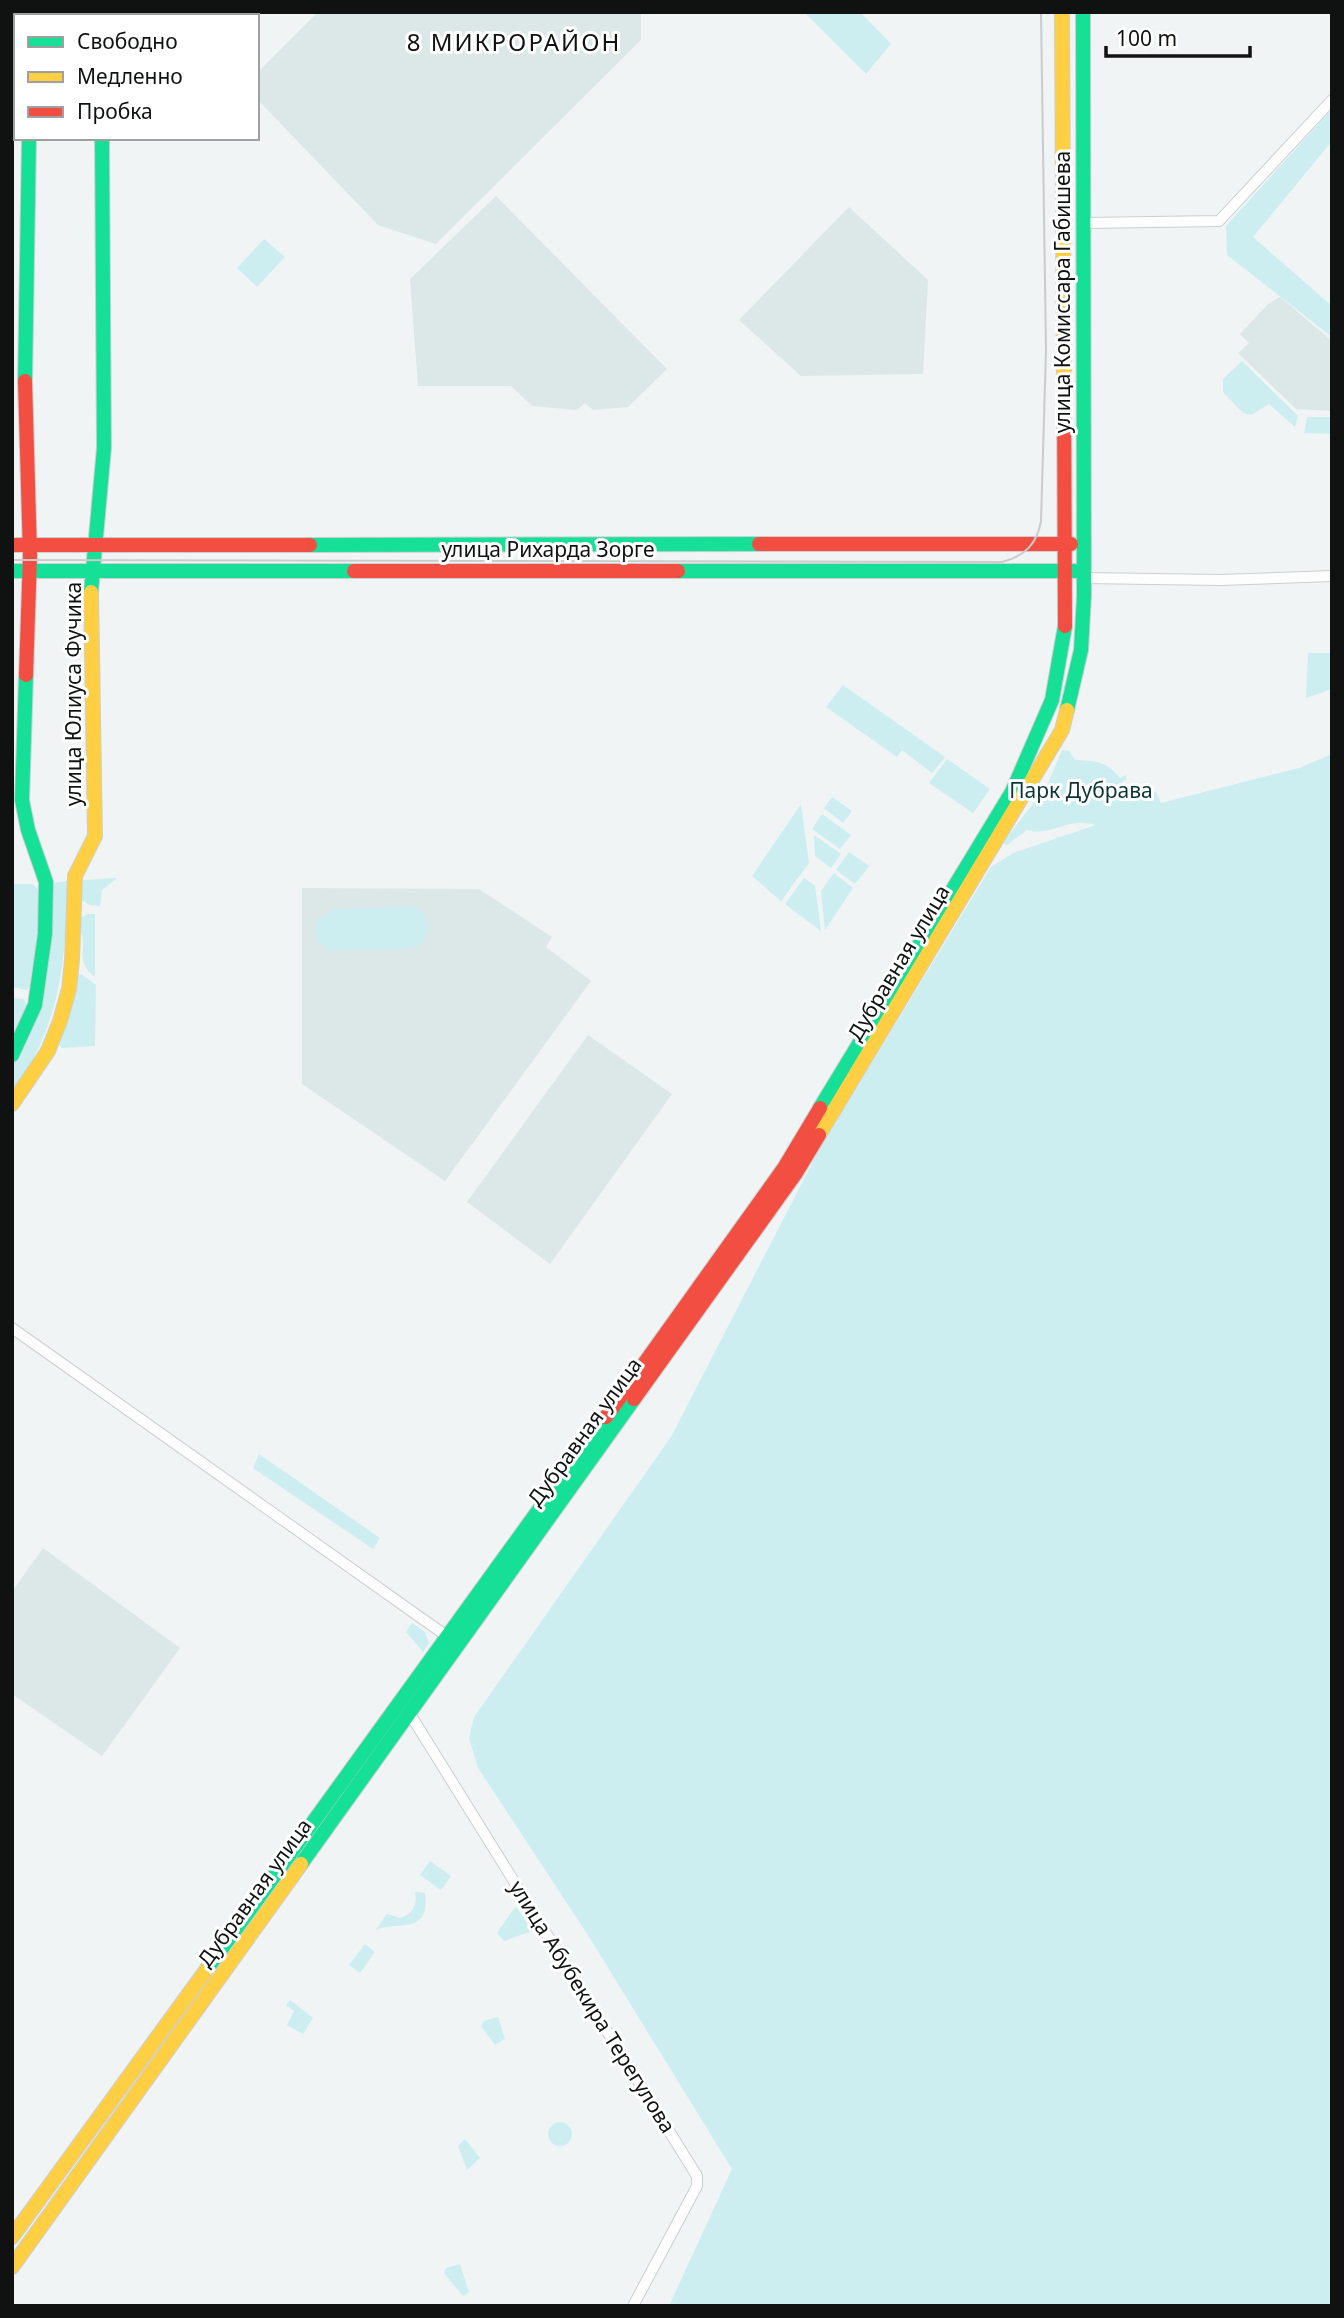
<svg xmlns="http://www.w3.org/2000/svg" width="1344" height="2318" font-family="'Noto Sans',sans-serif">
	<style>
		.built { fill: #dce7e7 }
		.green { fill: #cceef0 }
		.lines { fill: none; stroke-linecap: round; stroke-linejoin: round }
		.street-casing { stroke: #cccfcf; stroke-width: 12 }
		.fast-casing { stroke: #cccfcf; stroke-width: 16 }
		.slow-casing { stroke: #cccfcf; stroke-width: 16 }
		.jam-casing { stroke: #cccfcf; stroke-width: 16 }
		.street { stroke: #fdfdfd; stroke-width: 10 }
		.fast { stroke: #16e098; stroke-width: 14 }
		.slow { stroke: #ffcf43; stroke-width: 14 }
		.jam { stroke: #f24e42; stroke-width: 14 }
		.tram { stroke: #cbcbcb; stroke-width: 2 }
		.labels { text-anchor: middle; stroke-width: 6; stroke-linejoin: round; paint-order: stroke }
		.street-label { font-size: 21px; fill: #101212; stroke: #fff }
		.park-label { font-size: 21px; fill: #0b3437; stroke: #fff }
		.quarter-label { font-size: 24px; letter-spacing: 2px; fill: #101212; stroke: #fff }
	</style>
	<rect width="100%" height="100%" fill="#f0f4f4"/>
	<g class="built">
		<path d="M318,12H641V40L436,244L378,225L257,99V73Z"/>
		<path d="M496,196L667,369L628,407L593,410L585,403L577,410L532,406L511,386H418L410,279Z"/>
		<path d="M849,207L928,280L923,374L801,376L739,320Z"/>
		<path d="M1280,297L1332,341V411L1296,409L1238,353L1249,343L1240,334L1268,304Z"/>
		<path d="M302,888L479,889L552,937L546,947L591,981L445,1181L302,1084Z"/>
		<path d="M588,1035L672,1094L550,1264L467,1202Z"/>
		<path d="M43,1548L180,1648L102,1756L12,1694V1592Z"/>
	</g>
	<g class="green">
		<path d="M804,12H860L891,44L866,74Z"/>
		<path d="M1332,109V141L1253,237L1332,306V337L1227,255L1226,226Z"/>
		<path d="M264,239L285,257L257,287L237,268Z"/>
		<path d="M1242,361L1298,416L1295,427L1269,404L1251,415L1243,413L1223,392V379Z"/>
		<path d="M1307,417H1332V434L1304,433Z"/>
		<path d="M1308,653H1332V689L1306,698Z"/>
		<path d="M843,685L945,757L932,773L902,750L897,757L826,707Z"/>
		<path d="M1062,750L1069,751L1075,760C1095,761 1107,761 1120,778L1126,775L1127,779L1122,782L1132,796L1156,792L1161,803L1299,768L1332,754V2306H669L732,2169L586,1932L478,1768L469,1738L474,1717L671,1437L820,1148L991,867L1013,853L1096,825C1064,817 1053,837 1027,830L1007,845L1003,842L1047,786Z"/>
		<path d="M947,759L990,789L973,813L929,783Z"/>
		<path d="M832,797L852,811L843,823L824,808Z"/>
		<path d="M801,804L809,863L781,901L752,876Z"/>
		<path d="M822,814L851,835L840,849L812,829Z"/>
		<path d="M814,835L841,854L831,868L815,856Z"/>
		<path d="M849,852L869,866L855,884L836,870Z"/>
		<path d="M834,873L853,888L825,930L821,891Z"/>
		<path d="M117,878L102,890L100,906L90,905L80,899L81,880Z"/>
		<path d="M804,878L815,886L821,931L785,904Z"/>
		<path d="M67,881C66,964 61,1023 12,1093V1066L26,1043L51,883Z"/>
		<path d="M12,884H33L39,891C39,914 44,976 27,990L12,987Z"/>
		<path d="M412,907L423,912L429,927L424,942L413,948L332,951C317,946 312,934 318,919L335,909Z"/>
		<path d="M88,914H95V977C80,965 83,959 83,941C83,933 78,927 78,919Z"/>
		<path d="M81,974L96,985L95,1046L62,1048L58,1044L75,976Z"/>
		<path d="M12,998L24,999L28,1009L12,1044Z"/>
		<path d="M259,1454L380,1538L373,1549L253,1468Z"/>
		<path d="M412,1623L425,1632L429,1643L423,1652L406,1632Z"/>
		<path d="M430,1861L451,1876L441,1890L420,1875Z"/>
		<path d="M415,1892L425,1893C431,1938 393,1919 375,1931L387,1914L400,1918C413,1914 418,1904 415,1892Z"/>
		<path d="M516,1906L532,1931L504,1941L497,1933Z"/>
		<path d="M365,1944L375,1952L360,1973L349,1965Z"/>
		<path d="M290,2000L313,2018L303,2034L287,2025L294,2011L286,2005Z"/>
		<path d="M498,2017L505,2039L495,2045L481,2026L484,2021Z"/>
		<circle cx="560" cy="2134" r="12"/>
		<path d="M465,2139L480,2158L467,2170L458,2146Z"/>
		<path d="M460,2264L469,2292L463,2296L444,2273L446,2268Z"/>
	</g>
	<g class="lines">
		<defs>
			<g id="street">
				<path d="M1085,223L1219,221L1332,100"/>
				<path d="M1084,578L1220,580L1332,576"/>
				<path d="M12,1328L448,1637"/>
				<path d="M410,1714L697,2176V2186L633,2306"/>
			</g>
			<g id="fast">
				<path d="M103,12V16"/>
				<path d="M25,381L29,138"/>
				<path d="M310,545L759,544"/>
				<path d="M12,571H354"/>
				<path d="M678,571H1075"/>
				<path d="M91,592L104,448L102,138"/>
				<path d="M1067,710L1081,650L1084,596L1083,12"/>
				<path d="M12,1055L35,1005L45,934L46,882L28,830L22,800L26,675"/>
				<path d="M820,1108L1012,792L1052,700L1065,626"/>
				<path d="M301,1864L634,1399"/>
				<path d="M207,1969L606,1417"/>
			</g>
			<g id="slow">
				<path d="M1062,12L1064,397"/>
				<path d="M12,1104L48,1051L60,1021L69,989L72,960L75,876L95,836L91,592"/>
				<path d="M819,1135L1062,730L1067,710"/>
				<path d="M12,2237L207,1969"/>
				<path d="M12,2267L301,1864"/>
			</g>
			<g id="jam">
				<path d="M31,12V16"/>
				<path d="M25,381L30,555L26,675"/>
				<path d="M1064,397L1065,626"/>
				<path d="M759,544H1071"/>
				<path d="M12,545H310"/>
				<path d="M354,571H678"/>
				<path d="M634,1399L796,1173L819,1135"/>
				<path d="M606,1417L784,1168L820,1108"/>
			</g>
		</defs>
		<use href="#street" class="street-casing"/>
		<use href="#fast" class="fast-casing"/>
		<use href="#slow" class="slow-casing"/>
		<use href="#jam" class="jam-casing"/>
		<use href="#street" class="street"/>
		<use href="#fast" class="fast"/>
		<use href="#slow" class="slow"/>
		<use href="#jam" class="jam"/>
		<path class="tram" d="M12,560L1002,562C1025,556 1037,544 1041,521L1046,350L1041,12"/>
	</g>
	<g class="labels">
		<g class="street-label">
			<text transform="translate(1063 292) rotate(-90)" y="7">улица Комиссара Габишева</text>
			<text x="548" y="557">улица Рихарда Зорге</text>
			<text transform="translate(74 694) rotate(-90)" y="7">улица Юлиуса Фучика</text>
			<text transform="translate(899 963) rotate(-59)" y="7">Дубравная улица</text>
			<text transform="translate(585 1432) rotate(-54)" y="7">Дубравная улица</text>
			<text transform="translate(255 1893) rotate(-54)" y="7">Дубравная улица</text>
			<text transform="translate(592 2007) rotate(58)" y="7">улица Абубекира Терегулова</text>
		</g>
		<g class="park-label">
			<text x="1081" y="798">Парк Дубрава</text>
		</g>
		<g class="quarter-label">
			<text x="514" y="51">8 МИКРОРАЙОН</text>
		</g>
	</g>
	<rect width="1344" height="2318" fill="none" stroke="#101212" stroke-width="28"/>
	<rect x="14" y="14" width="245" height="126" fill="#ffffff" stroke="#9fa0a0" stroke-width="2"/>
	<rect x="28" y="37" width="35" height="10" fill="#16e098" stroke="#9fa0a0" stroke-width="2"/>
	<text x="77" y="49" font-size="21" fill="#101212">Свободно</text>
	<rect x="28" y="72" width="35" height="10" fill="#ffcf43" stroke="#9fa0a0" stroke-width="2"/>
	<text x="77" y="84" font-size="21" fill="#101212">Медленно</text>
	<rect x="28" y="107" width="35" height="10" fill="#f24e42" stroke="#9fa0a0" stroke-width="2"/>
	<text x="77" y="119" font-size="21" fill="#101212">Пробка</text>
	<path d="M1106 46v10h144v-10" fill="none" stroke="#101212" stroke-width="3.5"/>
	<text x="1116" y="46" font-size="21" fill="#101212" stroke="#ffffff" stroke-width="5" paint-order="stroke">100 m</text>
</svg>
